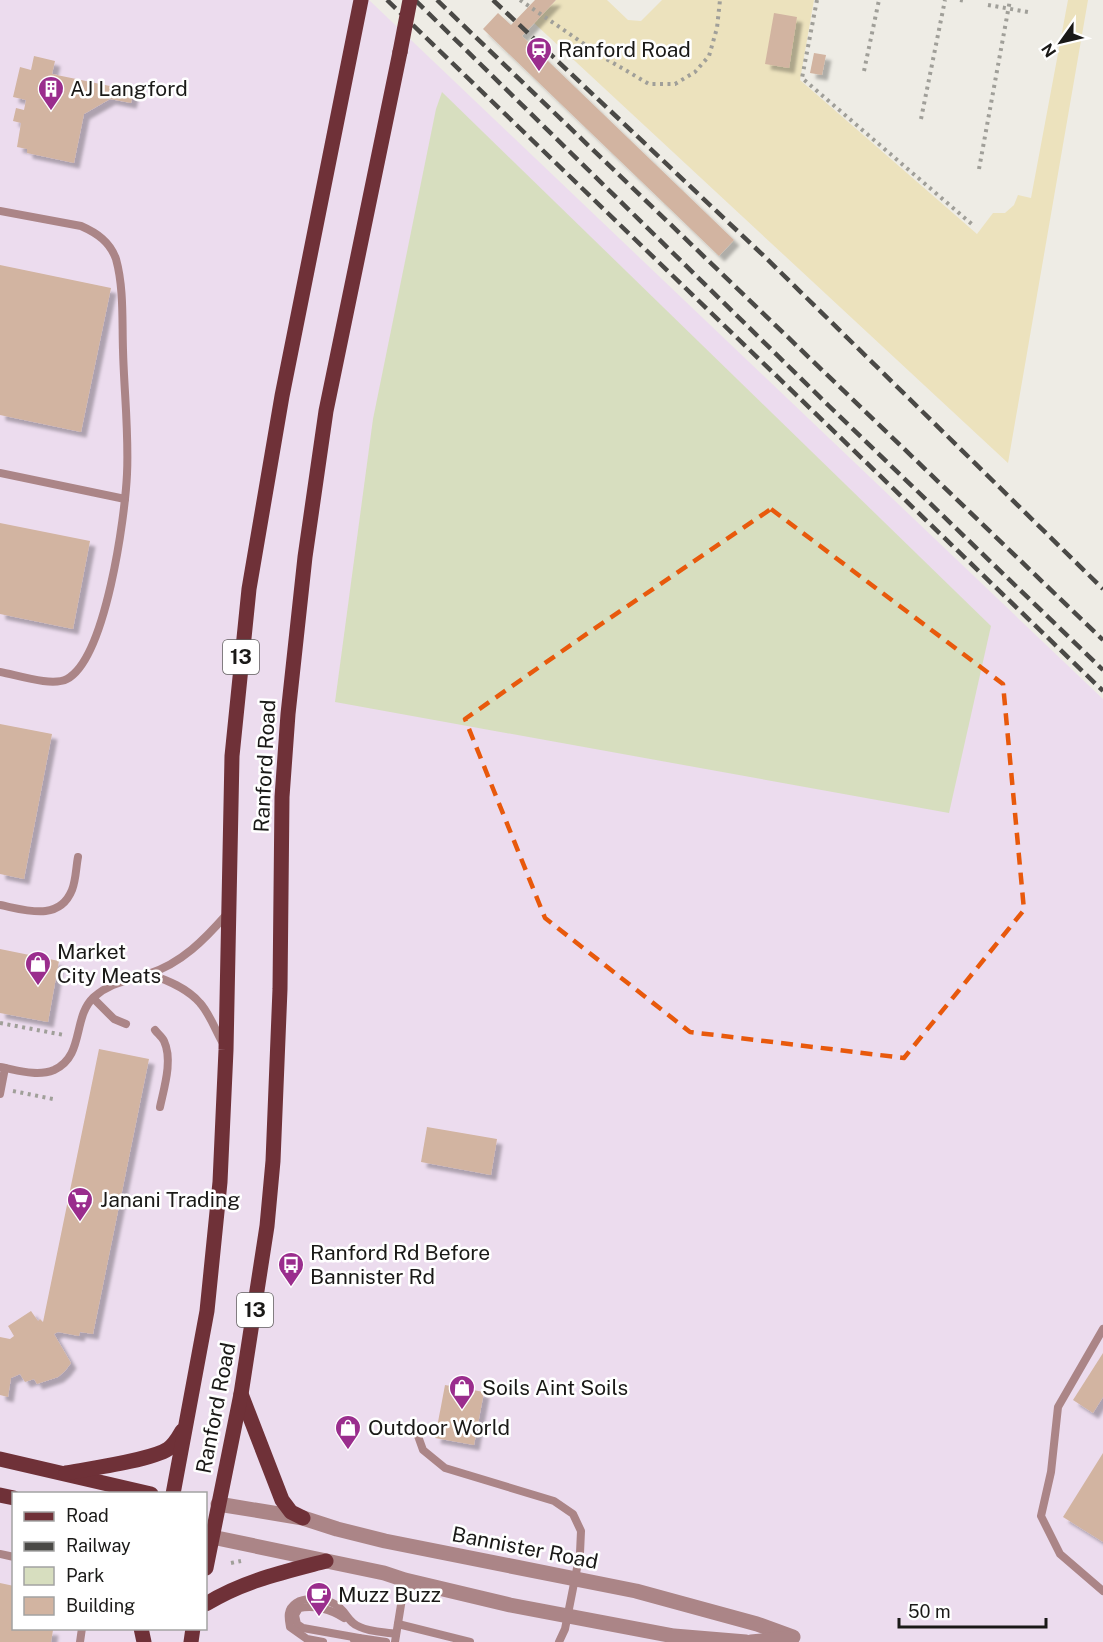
<svg xmlns="http://www.w3.org/2000/svg" width="1103" height="1642" font-family="'Public Sans',sans-serif">
	<style>
		.industrial { fill: #ecdcee; fill-rule: evenodd }
		.green { fill: #d7debf }
		.sand { fill: #ece2bd }
		.building { fill: #d2b4a1; filter: url(#shadow) }
		.lines { fill: none; stroke-linecap: round; stroke-linejoin: round }
		.path { stroke: #a09f99; stroke-width: 4; stroke-dasharray: 3 4.5; stroke-linecap: butt }
		.lane { stroke: #ab8587; stroke-width: 8 }
		.street { stroke: #ab8587; stroke-width: 15 }
		.primary { stroke: #6f3138; stroke-width: 15 }
		.rail { stroke: #4a4946; stroke-width: 4.5; stroke-dasharray: 12 6; stroke-linecap: butt }
		.primary-bridge { stroke: #6f3138; stroke-width: 15 }
		.marked { fill: none; stroke: #e8590c; stroke-width: 4.5; stroke-dasharray: 12 8; stroke-linejoin: round }
		.labels { text-anchor: middle; stroke-width: 5; stroke-linejoin: round; paint-order: stroke }
		.shield { fill: #fff; stroke: #5f5e5d; stroke-width: 1.5 }
		.shield-label { font-size: 20px; font-weight: bold; fill: #1a1917 }
		.poi-label { font-size: 21px; fill: #1a1917; stroke: #fff; text-anchor: start }
		.street-label { font-size: 21px; fill: #1a1917; stroke: #fff }
	</style>
	<defs>
		<filter id="shadow"><feDropShadow dx="5.5" dy="5.5" stdDeviation="1.5" flood-color="#0004"/></filter>
	</defs>
	<rect width="100%" height="100%" fill="#eeece5"/>
	<path class="industrial" d="M0,0H369L1103,699V1642H0ZM14,1494H206V1628H14Z"/>
	<path class="green" d="M442,92L991,626L949,813L335,702L373,419L436,109Z"/>
	<path class="sand" d="M556,0H607L628,20L641,21L662,0H814L800,80L977,234L993,213H1005L1014,205L1018,195L1031,198L1068,0H1088L1008,463L534,23Z"/>
	<g class="building">
		<path d="M535,0H556L522,36L734,240L719,256L483,29L498,13L511,25Z"/>
		<path d="M774,13L797,17L789,68L765,64Z"/>
		<path d="M814,53L826,55L822,75L810,73Z"/>
		<path d="M34,56L55,61L52,74L134,91L131,103L110,99L84,114L74,163L27,153V149L17,147L21,123L13,121L16,108L24,110L26,100L13,97L20,67L31,70Z"/>
		<path d="M0,265L111,288L81,432L0,415Z"/>
		<path d="M0,523L90,541L73,629L0,614Z"/>
		<path d="M0,724L52,734L24,879L0,874Z"/>
		<path d="M0,949L59,961L48,1022L0,1013Z"/>
		<path d="M99,1049L149,1059L93,1334L80,1332L79,1336L58,1332L54,1334L71,1363L65,1371L58,1377L37,1384L34,1379L25,1382L20,1374L11,1378L8,1397L0,1395V1337L10,1339L14,1336L8,1326L31,1311L38,1321L40,1319L43,1322Z"/>
		<path d="M427,1127L497,1139L491,1175L421,1162Z"/>
		<path d="M1103,1353V1397L1093,1413L1073,1400Z"/>
		<path d="M445,1385L484,1392L474,1445L435,1438Z"/>
		<path d="M1103,1453V1542L1063,1517Z"/>
		<path d="M0,1583L14,1586V1628L53,1630L51,1642H0Z"/>
	</g>
	<g class="lines">
		<g class="path">
			<path d="M520,0L603,57L649,84H675L695,72L709,56L717,28L720,0"/>
			<path d="M817,0L802,78L974,226"/>
			<path d="M960,0L965,1"/>
			<path d="M988,5L1028,12"/>
			<path d="M864,71L879,0"/>
			<path d="M921,119L945,0"/>
			<path d="M979,169L1010,0"/>
			<path d="M0,1023L64,1035"/>
			<path d="M13,1091L53,1099"/>
			<path d="M199,1466H204"/>
			<path d="M231,1563L241,1561"/>
		</g>
		<g class="lane">
			<path d="M0,211L81,226C97,233 110,242 116,259C124,288 122,321 123,350C124,391 129,433 127,474C125,517 106,658 67,679C52,687 17,675 0,672"/>
			<path d="M0,473L125,499"/>
			<path d="M0,905C26,910 59,922 72,890C76,880 76,867 78,857"/>
			<path d="M149,974C167,980 187,988 200,1003C210,1014 216,1032 224,1045"/>
			<path d="M93,998L114,1019L126,1024"/>
			<path d="M155,1030C157,1033 162,1037 164,1041C173,1060 164,1088 160,1107"/>
			<path d="M0,1067C17,1070 37,1077 54,1070C85,1056 72,1017 94,997C111,982 128,981 148,974C181,964 205,939 227,914"/>
			<path d="M0,1094L5,1068"/>
			<path d="M1103,1329L1058,1407L1051,1472L1041,1516L1060,1554L1103,1591"/>
			<path d="M418,1436L423,1450L445,1468L554,1501L573,1514L581,1531L580,1553L565,1629L559,1642"/>
			<path d="M0,1554L14,1557"/>
			<path d="M344,1618C331,1609 314,1605 299,1608L295,1615L297,1624L303,1628L359,1638"/>
			<path d="M398,1624L470,1642"/>
			<path d="M354,1640L359,1638L386,1642"/>
			<path d="M80,1642L82,1628"/>
			<path d="M323,1642L307,1639L290,1627C288,1617 287,1609 296,1603C307,1596 331,1599 340,1608C348,1615 349,1623 360,1627C370,1632 385,1632 396,1634"/>
			<path d="M395,1642L405,1580"/>
		</g>
		<g class="street">
			<path d="M218,1504L303,1518L337,1529L385,1541L636,1591L757,1624L793,1637"/>
			<path d="M212,1537L384,1573L405,1580L510,1605L674,1636L746,1642"/>
			<path d="M751,1642L790,1638"/>
		</g>
		<g class="primary">
			<path d="M241,1394L282,1500L291,1512L303,1518"/>
			<path d="M0,1459L151,1494"/>
			<path d="M66,1473C88,1469 152,1460 168,1449C175,1444 178,1438 182,1431"/>
			<path d="M173,1494L207,1311L220,1182L226,1050L232,756L249,589L282,396L361,0"/>
			<path d="M0,1495L14,1498"/>
			<path d="M206,1568L241,1394L267,1226L273,1161L280,989L282,797L288,714L305,557L326,411L400,52"/>
			<path d="M206,1604C243,1581 284,1572 326,1561"/>
			<path d="M141,1628L144,1642"/>
			<path d="M191,1642L193,1628"/>
		</g>
		<g class="rail">
			<path d="M387,0L1103,691"/>
			<path d="M415,0L829,406L1103,670"/>
			<path d="M437,0L1103,640"/>
			<path d="M493,0L765,257L1103,589"/>
		</g>
		<path class="primary-bridge" d="M400,52L410,0"/>
	</g>
	<path class="marked" d="M771,509L1003,684L1024,910L904,1058L690,1032L545,918L465,719L588,633Z"/>
	<defs>
		<symbol id="station-pin" viewBox="-11 -11 22 30"><path d="M0 17L-7.5 6A9.5 9.5 0 1 1 7.5 6Z" fill="#9a2d8d" stroke="#fff"/><path d="M-3-6H3Q5-6 5-4V2Q5 4 3 4L4.5 6H3L1.5 4h-3L-3 6H-4.5L-3 4Q-5 4-5 2V-4Q-5-6-3-6ZM-3.5-4v3h7v-3ZM-3.5 1v1.5H-2V1ZM2 1v1.5H3.5V1Z" fill="#fff"/></symbol>
		<symbol id="building-pin" viewBox="-11 -11 22 30"><path d="M0 17L-7.5 6A9.5 9.5 0 1 1 7.5 6Z" fill="#9a2d8d" stroke="#fff"/><path d="M-4-6H4V6H1V3H-1V6H-4ZM-2.5-4.3h1.7v1.8h-1.7ZM.8-4.3h1.7v1.8H.8ZM-2.5-1h1.7V.8h-1.7ZM.8-1h1.7V.8H.8Z" fill="#fff"/></symbol>
		<symbol id="shop-pin" viewBox="-11 -11 22 30"><path d="M0 17L-7.5 6A9.5 9.5 0 1 1 7.5 6Z" fill="#9a2d8d" stroke="#fff"/><path d="M-5-2.5h2.3a2.7 3.5 0 0 1 5.4 0H5L5.5 6h-11ZM-1.5-2.5h3a1.5 2.3 0 0 0-3 0Z" fill="#fff"/></symbol>
		<symbol id="supermarket-pin" viewBox="-11 -11 22 30"><path d="M0 17L-7.5 6A9.5 9.5 0 1 1 7.5 6Z" fill="#9a2d8d" stroke="#fff"/><path d="M-6-5.5h2.5l.6 2H6L4.5 2H-2.5L-4.4-4H-6ZM-1.5 3.2a1.3 1.3 0 1 0 .1 0ZM3 3.2a1.3 1.3 0 1 0 .1 0Z" fill="#fff"/></symbol>
		<symbol id="bus-pin" viewBox="-11 -11 22 30"><path d="M0 17L-7.5 6A9.5 9.5 0 1 1 7.5 6Z" fill="#9a2d8d" stroke="#fff"/><path d="M-5-6H5V4H4V6H2V4H-2V6H-4V4H-5ZM-3.5-4V0h7V-4ZM-3.5 1.2v1.5H-2V1.2ZM2 1.2v1.5H3.5V1.2Z" fill="#fff"/></symbol>
		<symbol id="cafe-pin" viewBox="-11 -11 22 30"><path d="M0 17L-7.5 6A9.5 9.5 0 1 1 7.5 6Z" fill="#9a2d8d" stroke="#fff"/><path d="M-5.5-4.5H6V0H3Q3 3.5 0 3.5H-2.5Q-5.5 3.5-5.5 0ZM3-3.2v2h1.7v-2ZM-6 4.5H4V6H-6Z" fill="#fff"/></symbol>
	</defs>
	<g fill-rule="evenodd">
		<use href="#station-pin" x="524" y="35" width="30" height="40"/>
		<use href="#building-pin" x="36" y="74" width="30" height="40"/>
		<use href="#shop-pin" x="23" y="949" width="30" height="40"/>
		<use href="#supermarket-pin" x="65" y="1185" width="30" height="40"/>
		<use href="#bus-pin" x="276" y="1250" width="30" height="40"/>
		<use href="#shop-pin" x="447" y="1373" width="30" height="40"/>
		<use href="#shop-pin" x="333" y="1413" width="30" height="40"/>
		<use href="#cafe-pin" x="304" y="1580" width="30" height="40"/>
	</g>
	<g class="labels">
		<g class="shield">
			<rect x="223" y="640" width="36" height="34" rx="4.5"/>
			<rect x="237" y="1293" width="36" height="34" rx="4.5"/>
		</g>
		<g class="shield-label">
			<text x="241" y="664">13</text>
			<text x="255" y="1317">13</text>
		</g>
		<g class="poi-label">
			<text x="558" y="57">Ranford Road</text>
			<text x="70" y="96">AJ Langford</text>
			<text x="57" y="959">Market<tspan x="57" dy="24">City Meats</tspan></text>
			<text x="100" y="1207">Janani Trading</text>
			<text x="310" y="1260">Ranford Rd Before<tspan x="310" dy="24">Bannister Rd</tspan></text>
			<text x="482" y="1395">Soils Aint Soils</text>
			<text x="368" y="1435">Outdoor World</text>
			<text x="338" y="1602">Muzz Buzz</text>
		</g>
		<g class="street-label">
			<text transform="translate(265 766) rotate(-87)" y="7">Ranford Road</text>
			<text transform="translate(216 1408) rotate(-79)" y="7">Ranford Road</text>
			<text transform="translate(525 1548) rotate(11)" y="7">Bannister Road</text>
		</g>
	</g>
	<rect x="12" y="1492" width="195" height="138" fill="#ffffff" stroke="#a3a3a2" stroke-width="1.5"/>
	<rect x="24" y="1512" width="30" height="9" fill="#6f3138" stroke="#a3a3a2" stroke-width="1.5"/>
	<text x="66" y="1522" font-size="18" fill="#1a1917">Road</text>
	<rect x="24" y="1542" width="30" height="9" fill="#4a4946" stroke="#a3a3a2" stroke-width="1.5"/>
	<text x="66" y="1552" font-size="18" fill="#1a1917">Railway</text>
	<rect x="24" y="1567" width="30" height="18" fill="#d7debf" stroke="#a3a3a2" stroke-width="1.5"/>
	<text x="66" y="1582" font-size="18" fill="#1a1917">Park</text>
	<rect x="24" y="1597" width="30" height="18" fill="#d2b4a1" stroke="#a3a3a2" stroke-width="1.5"/>
	<text x="66" y="1612" font-size="18" fill="#1a1917">Building</text>
	<g transform="translate(1061 42) rotate(236)" stroke="#ffffff" stroke-width="4.5" paint-order="stroke">
	<path d="M0-4.5L10 22L0 15L-10 22Z" fill="#1a1917"/>
	<text y="-9" font-size="16" font-weight="bold" text-anchor="middle" fill="#1a1917">N</text>
	</g>
	<path d="M899 1618v9h147v-9" fill="none" stroke="#1a1917" stroke-width="3"/>
	<text x="908" y="1618" font-size="18" fill="#1a1917" stroke="#ffffff" stroke-width="4.5" paint-order="stroke">50 m</text>
</svg>
